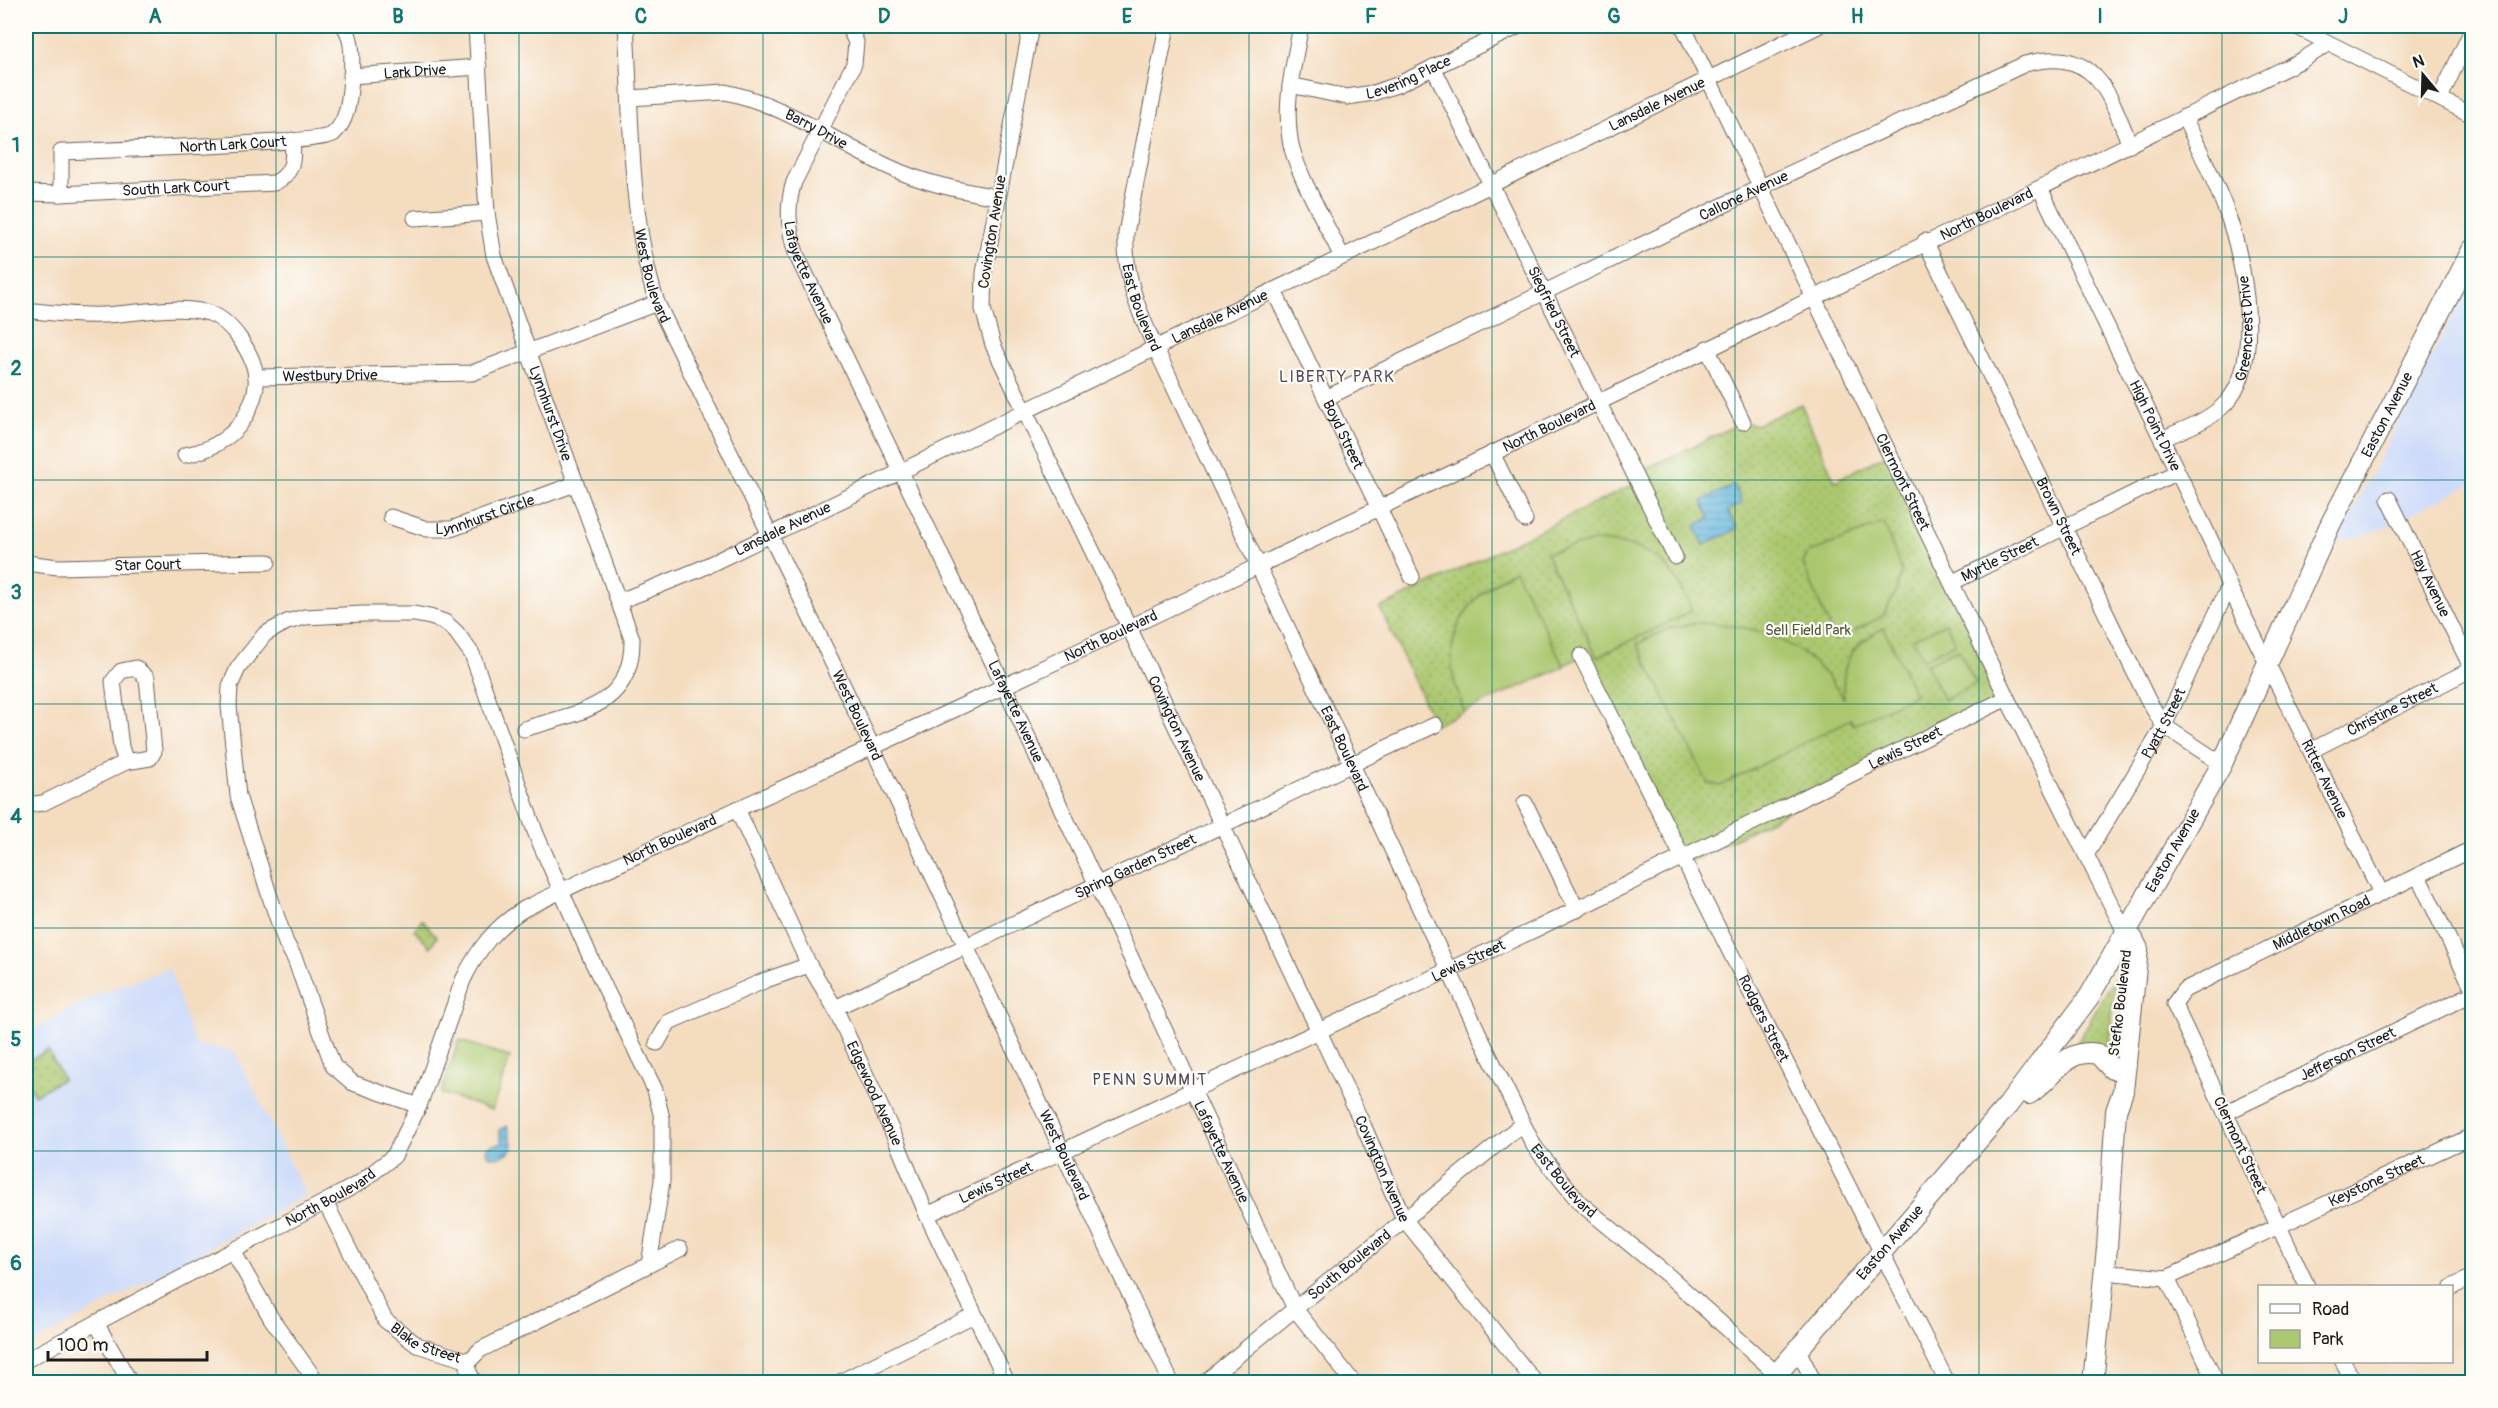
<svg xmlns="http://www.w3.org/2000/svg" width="2498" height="1408" font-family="Pangolin,sans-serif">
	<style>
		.built { fill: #cddbfa }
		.green { fill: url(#green-dots); stroke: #647246; stroke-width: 1.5 }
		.pitch { fill: #abc86f; stroke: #647246; stroke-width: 1.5 }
		.water { fill: url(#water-rules); stroke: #416a7e; stroke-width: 1.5 }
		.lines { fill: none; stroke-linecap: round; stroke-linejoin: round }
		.minor-casing { stroke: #685f55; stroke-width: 17 }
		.major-casing { stroke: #685f55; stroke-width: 22 }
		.minor { stroke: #fff; stroke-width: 15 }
		.major { stroke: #fff; stroke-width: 20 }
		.grid { fill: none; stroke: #0f766e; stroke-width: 1.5; stroke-opacity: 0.55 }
		.labels { text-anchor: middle; stroke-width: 4.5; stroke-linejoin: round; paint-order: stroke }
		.street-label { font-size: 15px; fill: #1c1c1c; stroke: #fdfcf7 }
		.park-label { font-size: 15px; fill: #4e5839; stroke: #fdfcf7 }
		.neighbourhood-label { font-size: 16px; letter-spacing: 1.5px; fill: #4f485a; stroke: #fdfcf7 }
		.neatline { fill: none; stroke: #0f766e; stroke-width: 2 }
		.grid-label { font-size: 20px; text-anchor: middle; font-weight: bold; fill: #0f766e }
	</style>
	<defs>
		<pattern id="green-dots" width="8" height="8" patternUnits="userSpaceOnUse" patternTransform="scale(1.5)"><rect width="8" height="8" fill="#abc86f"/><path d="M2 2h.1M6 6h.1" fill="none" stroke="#93ab60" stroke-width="1.8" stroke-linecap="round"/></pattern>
		<pattern id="water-rules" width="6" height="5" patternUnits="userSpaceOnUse" patternTransform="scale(1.5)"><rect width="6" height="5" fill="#66b8e1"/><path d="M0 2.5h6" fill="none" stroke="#5395b6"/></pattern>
	</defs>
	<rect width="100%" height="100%" fill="#fdfcf7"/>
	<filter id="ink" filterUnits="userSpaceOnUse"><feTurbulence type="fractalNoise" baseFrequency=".0167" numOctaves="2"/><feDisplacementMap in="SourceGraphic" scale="12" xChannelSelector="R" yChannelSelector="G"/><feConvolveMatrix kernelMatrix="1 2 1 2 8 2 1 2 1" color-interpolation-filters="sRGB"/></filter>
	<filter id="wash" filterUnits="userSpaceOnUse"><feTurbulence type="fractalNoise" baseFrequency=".008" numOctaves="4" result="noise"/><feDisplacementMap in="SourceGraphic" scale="24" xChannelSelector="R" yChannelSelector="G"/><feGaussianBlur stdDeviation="1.35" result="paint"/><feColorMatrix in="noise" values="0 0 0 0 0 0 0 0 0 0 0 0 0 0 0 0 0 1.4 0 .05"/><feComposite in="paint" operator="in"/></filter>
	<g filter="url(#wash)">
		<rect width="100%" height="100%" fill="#f4dcbf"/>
		<g class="built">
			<path d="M2472,278V484L2370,534L2337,541Z"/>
			<path d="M169,968L195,1044L235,1052L306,1195L26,1347V1033L99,994Z"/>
		</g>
		<g class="green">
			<path d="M1801,404L1835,481L1891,452L2007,698L1687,863L1581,657L1435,725L1380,608L1639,482L1635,474L1743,422L1756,425Z"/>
			<path d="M422,920L437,937L430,947L414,930Z"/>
			<path d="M2115,977L2109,1054L2078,1046V1042Z"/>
			<path d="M48,1050L63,1079L34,1095L26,1078V1062Z"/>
		</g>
		<g class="pitch">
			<path d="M1884,523L1902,572L1895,593L1883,616L1835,641L1803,563L1808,553Z"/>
			<path d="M1597,541C1650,544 1673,561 1692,611L1597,657L1546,553Z"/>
			<path d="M1515,570L1564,667L1464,712C1462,700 1456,691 1454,680C1443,628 1473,593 1515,570Z"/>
			<path d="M1697,623C1763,624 1807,643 1844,699C1840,661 1851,645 1884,628L1915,695L1853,725L1851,719L1720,786L1708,783L1637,644L1667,629Z"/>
			<path d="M1946,623L1955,643L1923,659L1913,639Z"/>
			<path d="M1958,649L1976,684L1944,700L1926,664Z"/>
			<path d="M459,1040L510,1057L492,1110L441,1093Z"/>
		</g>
		<g class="water">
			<path d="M1734,485L1742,503L1728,511L1737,529L1704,545L1695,526L1710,518L1702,501Z"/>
			<path d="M507,1126L513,1147C507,1156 500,1157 490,1157L486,1152L487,1147L502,1143L499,1130Z"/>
		</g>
	</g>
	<g filter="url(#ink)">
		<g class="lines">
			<defs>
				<g id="minor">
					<path id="s1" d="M476,26L487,213L494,256L632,639C633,708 578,712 524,729"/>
					<path id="s2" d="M626,26C632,119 628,214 657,303L834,666L1171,1382"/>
					<path id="s3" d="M848,26L856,42L854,64L794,182C786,207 788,230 797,256L1004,686L1295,1309L1353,1382"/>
					<path id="s4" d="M1031,26L984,273L983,309L993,345L1129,627L1364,1127L1404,1219L1535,1382"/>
					<path id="s5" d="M1167,26L1126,233C1124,277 1138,310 1156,349L1488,1053L1534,1146L1580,1203L1671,1278L1777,1374"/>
					<path d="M1301,26C1294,63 1284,101 1290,139C1294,169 1328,227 1342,257"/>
					<path id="s6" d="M1683,26L2007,698L2126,934"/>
					<path d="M2295,26L2472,115"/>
					<path id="s7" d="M1433,67L1675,557"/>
					<path id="s8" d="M351,76L479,67"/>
					<path id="s9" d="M1290,85L1347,97L1373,93L1397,85L1519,26"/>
					<path id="s10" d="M630,98L725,92C784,104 833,141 887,166C922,183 958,190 997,197"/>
					<path d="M2440,98L2472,30"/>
					<path id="s11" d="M2040,188L2213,545L2229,586L2381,893"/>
					<path id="s12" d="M26,193L61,194L274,183C293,174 294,160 292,140"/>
					<path id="s13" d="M61,194V152C95,150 321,144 333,134C349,120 349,97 351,79C352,63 354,39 344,26"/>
					<path d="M415,218L487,213"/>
					<path id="s14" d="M1925,241L2148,700L2164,726L2222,764"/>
					<path id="s15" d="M1274,291L1412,577"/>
					<path d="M26,310C51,313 77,316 103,315C136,314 176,304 209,313C231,320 254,354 256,377C257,386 254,397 251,404C241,433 214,450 185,455"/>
					<path d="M1707,348L1743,422"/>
					<path id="s16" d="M256,377L472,373L657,303"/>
					<path id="s17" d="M1326,398L1761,187L2025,64C2095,45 2109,92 2130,145"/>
					<path id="s18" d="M2162,439C2184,429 2209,421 2226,403C2264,363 2244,260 2227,213C2215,180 2199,149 2184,117"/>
					<path d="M1492,453L1525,520"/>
					<path id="s19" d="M2389,499L2472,669"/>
					<path id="s20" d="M391,517L427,529H451L575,484"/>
					<path id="s21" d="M26,563L58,567L268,562"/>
					<path id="s22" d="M1953,582L2177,472"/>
					<path id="s23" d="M620,601L698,570L1818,26"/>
					<path id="s24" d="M1581,656L1947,1382"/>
					<path id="s25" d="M2312,750L2472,669"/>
					<path d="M1525,803L1577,910"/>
					<path d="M26,805L43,803L126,762L150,758L154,751L147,678L136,668L121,671L113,681L121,747L126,762"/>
					<path id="s26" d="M737,809L809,965L835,1008L896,1140L927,1215L1007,1382"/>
					<path id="s27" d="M2086,855L2164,726L2229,586"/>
					<path d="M2418,876L2472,987"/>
					<path id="s28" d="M835,1008L1435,725"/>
					<path d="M657,1043L669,1022L766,980L809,965"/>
					<path d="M419,1106L353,1083L333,1066L295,959L286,943L270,897L238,796L229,706L230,686L238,668L265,634L287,622L305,617L363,614H414L430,617L445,622L456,632L472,654L536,834L593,963L655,1090L662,1118V1181L649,1265"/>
					<path id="s29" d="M2225,1113L2472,994"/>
					<path id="s30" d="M325,1202L385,1320L417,1345L469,1361"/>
					<path id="s31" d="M927,1215L1538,928L2007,698"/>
					<path d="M233,1251L271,1318L317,1382"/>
					<path id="s32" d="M2104,1272L2167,1278L2472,1136"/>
					<path d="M2167,1278L2216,1382"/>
					<path id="s33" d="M2307,1286L2174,1004L2184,990L2472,849"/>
					<path d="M2452,1287L2472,1277"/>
					<path d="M96,1323L130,1382"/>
					<path d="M1798,1350L1814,1382"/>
					<path id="s34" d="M26,1360L325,1202L361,1182L394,1156L419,1106L463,980C478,949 495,927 524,909C684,831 848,760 1009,684C1442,480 1872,270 2302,60L2328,44"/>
					<path d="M469,1361L480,1350L680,1249"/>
					<path d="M469,1361L468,1370L474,1382"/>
					<path d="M2343,1362L2354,1382"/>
					<path d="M840,1382L974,1315"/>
					<path id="s35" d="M1205,1382L1522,1124"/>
				</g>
				<g id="major">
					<path d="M2029,1094C2054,1078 2064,1047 2098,1054L2112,1069"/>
					<path id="s36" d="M1770,1382L2008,1105L2089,997L2222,764L2330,525L2472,250"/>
					<path d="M2093,1382L2107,1248L2116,1111L2123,1091L2138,949L2133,939L2126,934"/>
				</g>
			</defs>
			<use href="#minor" class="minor-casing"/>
			<use href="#major" class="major-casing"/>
			<use href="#minor" class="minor"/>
			<use href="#major" class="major"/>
		</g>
	</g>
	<path class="grid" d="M276,26V1382M519,26V1382M763,26V1382M1006,26V1382M1249,26V1382M1492,26V1382M1735,26V1382M1979,26V1382M2222,26V1382M26,257H2472M26,480H2472M26,704H2472M26,928H2472M26,1151H2472"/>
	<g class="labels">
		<g class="street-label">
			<text dy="5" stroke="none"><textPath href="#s8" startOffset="64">Lark Drive</textPath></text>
			<text dy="5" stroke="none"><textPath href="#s9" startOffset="123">Levering Place</textPath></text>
			<text dy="5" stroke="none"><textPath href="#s23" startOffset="1150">Lansdale Avenue</textPath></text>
			<text dy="5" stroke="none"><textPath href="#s10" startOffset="194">Barry Drive</textPath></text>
			<text dy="5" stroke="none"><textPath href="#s13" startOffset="214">North Lark Court</textPath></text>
			<text dy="5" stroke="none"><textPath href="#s12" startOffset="150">South Lark Court</textPath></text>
			<text dy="5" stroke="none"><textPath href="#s17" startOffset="464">Callone Avenue</textPath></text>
			<text dy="5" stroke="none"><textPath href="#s34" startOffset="2325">North Boulevard</textPath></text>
			<text transform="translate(992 232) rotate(-81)" y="5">Covington Avenue</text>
			<text dy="5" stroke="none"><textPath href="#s3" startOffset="267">Lafayette Avenue</textPath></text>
			<text dy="5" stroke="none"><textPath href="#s2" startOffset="252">West Boulevard</textPath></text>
			<text dy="5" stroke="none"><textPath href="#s5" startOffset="288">East Boulevard</textPath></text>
			<text dy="5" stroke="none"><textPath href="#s7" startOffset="273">Siegfried Street</textPath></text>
			<text dy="5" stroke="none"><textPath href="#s23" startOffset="664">Lansdale Avenue</textPath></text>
			<text dy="5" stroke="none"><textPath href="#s18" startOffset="153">Greencrest Drive</textPath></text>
			<text dy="5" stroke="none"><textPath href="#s16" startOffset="74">Westbury Drive</textPath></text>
			<text dy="5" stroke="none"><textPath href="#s1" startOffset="398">Lynnhurst Drive</textPath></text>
			<text dy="5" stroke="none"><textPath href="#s36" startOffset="1155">Easton Avenue</textPath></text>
			<text dy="5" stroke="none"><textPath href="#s34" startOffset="1839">North Boulevard</textPath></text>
			<text dy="5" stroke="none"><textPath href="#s11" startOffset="264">High Point Drive</textPath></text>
			<text dy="5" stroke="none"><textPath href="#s15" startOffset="159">Boyd Street</textPath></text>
			<text dy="5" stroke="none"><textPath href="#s6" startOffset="506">Clermont Street</textPath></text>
			<text dy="5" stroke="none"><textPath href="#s20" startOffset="98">Lynnhurst Circle</textPath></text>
			<text dy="5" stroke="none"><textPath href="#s14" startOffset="306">Brown Street</textPath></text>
			<text dy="5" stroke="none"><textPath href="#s23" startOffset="178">Lansdale Avenue</textPath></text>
			<text dy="5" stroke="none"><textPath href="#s22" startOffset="52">Myrtle Street</textPath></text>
			<text dy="5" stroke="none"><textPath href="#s21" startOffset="122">Star Court</textPath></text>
			<text dy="5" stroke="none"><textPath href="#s19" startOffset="94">Hay Avenue</textPath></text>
			<text dy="5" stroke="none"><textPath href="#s34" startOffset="1353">North Boulevard</textPath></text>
			<text dy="5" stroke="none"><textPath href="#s25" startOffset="90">Christine Street</textPath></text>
			<text dy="5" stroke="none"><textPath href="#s3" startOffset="753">Lafayette Avenue</textPath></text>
			<text dy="5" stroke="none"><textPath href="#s2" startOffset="738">West Boulevard</textPath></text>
			<text dy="5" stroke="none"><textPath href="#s27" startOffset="153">Pyatt Street</textPath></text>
			<text dy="5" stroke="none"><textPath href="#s4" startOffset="750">Covington Avenue</textPath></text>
			<text dy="5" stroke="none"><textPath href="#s31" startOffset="1084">Lewis Street</textPath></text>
			<text dy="5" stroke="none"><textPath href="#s5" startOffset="774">East Boulevard</textPath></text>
			<text dy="5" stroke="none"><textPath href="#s11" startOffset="656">Ritter Avenue</textPath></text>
			<text dy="5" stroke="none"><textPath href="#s34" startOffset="867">North Boulevard</textPath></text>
			<text dy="5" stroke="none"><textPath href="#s36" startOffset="669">Easton Avenue</textPath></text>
			<text dy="5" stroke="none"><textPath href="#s28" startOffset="332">Spring Garden Street</textPath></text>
			<text dy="5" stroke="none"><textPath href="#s33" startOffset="482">Middletown Road</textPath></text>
			<text dy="5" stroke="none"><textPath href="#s31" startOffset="598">Lewis Street</textPath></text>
			<text transform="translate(2120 1003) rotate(-83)" y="5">Stefko Boulevard</text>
			<text dy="5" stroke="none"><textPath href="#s24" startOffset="406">Rodgers Street</textPath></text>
			<text dy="5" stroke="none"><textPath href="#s29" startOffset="136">Jefferson Street</textPath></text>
			<text dy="5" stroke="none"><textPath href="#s26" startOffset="316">Edgewood Avenue</textPath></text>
			<text transform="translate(2240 1145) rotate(65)" y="5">Clermont Street</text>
			<text dy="5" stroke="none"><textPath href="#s3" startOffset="1239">Lafayette Avenue</textPath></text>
			<text dy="5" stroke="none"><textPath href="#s2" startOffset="1224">West Boulevard</textPath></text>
			<text dy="5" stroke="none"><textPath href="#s4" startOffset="1236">Covington Avenue</textPath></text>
			<text dy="5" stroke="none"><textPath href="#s5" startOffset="1260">East Boulevard</textPath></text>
			<text dy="5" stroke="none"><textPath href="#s32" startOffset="294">Keystone Street</textPath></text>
			<text dy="5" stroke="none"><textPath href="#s31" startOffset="76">Lewis Street</textPath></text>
			<text dy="5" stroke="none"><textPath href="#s34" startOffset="345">North Boulevard</textPath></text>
			<text dy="5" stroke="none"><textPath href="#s36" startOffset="184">Easton Avenue</textPath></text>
			<text dy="5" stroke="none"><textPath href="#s35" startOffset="186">South Boulevard</textPath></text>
			<text dy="5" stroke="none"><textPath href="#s30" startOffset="180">Blake Street</textPath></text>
		</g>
		<g class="park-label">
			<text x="1808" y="635">Sell Field Park</text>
		</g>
		<g class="neighbourhood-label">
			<text x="1337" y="382">LIBERTY PARK</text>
			<text x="1150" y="1085">PENN SUMMIT</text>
		</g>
	</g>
	<rect width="2498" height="1408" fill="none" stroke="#fdfcf7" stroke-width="66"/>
	<rect x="2258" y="1285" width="195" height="78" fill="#fdfcf7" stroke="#a3a29f" stroke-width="1.5"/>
	<rect x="2270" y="1304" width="30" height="9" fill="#ffffff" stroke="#a3a29f" stroke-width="1.5"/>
	<text x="2312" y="1315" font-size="18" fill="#1c1c1c">Road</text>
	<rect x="2270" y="1330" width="30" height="18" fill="#abc86f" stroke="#a3a29f" stroke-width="1.5"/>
	<text x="2312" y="1345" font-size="18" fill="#1c1c1c">Park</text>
	<g transform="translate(2423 75) rotate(341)" stroke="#fdfcf7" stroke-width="4.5" paint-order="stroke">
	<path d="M0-4.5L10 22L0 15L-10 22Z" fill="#1c1c1c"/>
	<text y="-9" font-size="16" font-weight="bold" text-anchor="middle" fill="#1c1c1c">N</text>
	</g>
	<path d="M48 1351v9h159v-9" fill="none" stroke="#1c1c1c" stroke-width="3"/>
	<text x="57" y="1351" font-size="18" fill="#1c1c1c" stroke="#fdfcf7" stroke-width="4.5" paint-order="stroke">100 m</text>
	<rect x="33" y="33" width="2432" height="1342" class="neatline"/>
	<g class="grid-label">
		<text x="155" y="23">A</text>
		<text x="398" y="23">B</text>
		<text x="641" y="23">C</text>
		<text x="884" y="23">D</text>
		<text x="1127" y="23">E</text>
		<text x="1371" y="23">F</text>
		<text x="1614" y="23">G</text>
		<text x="1857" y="23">H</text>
		<text x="2100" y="23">I</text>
		<text x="2343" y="23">J</text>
		<text x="16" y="152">1</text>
		<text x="16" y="375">2</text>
		<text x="16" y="599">3</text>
		<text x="16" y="823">4</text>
		<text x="16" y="1046">5</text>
		<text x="16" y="1270">6</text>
	</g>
</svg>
